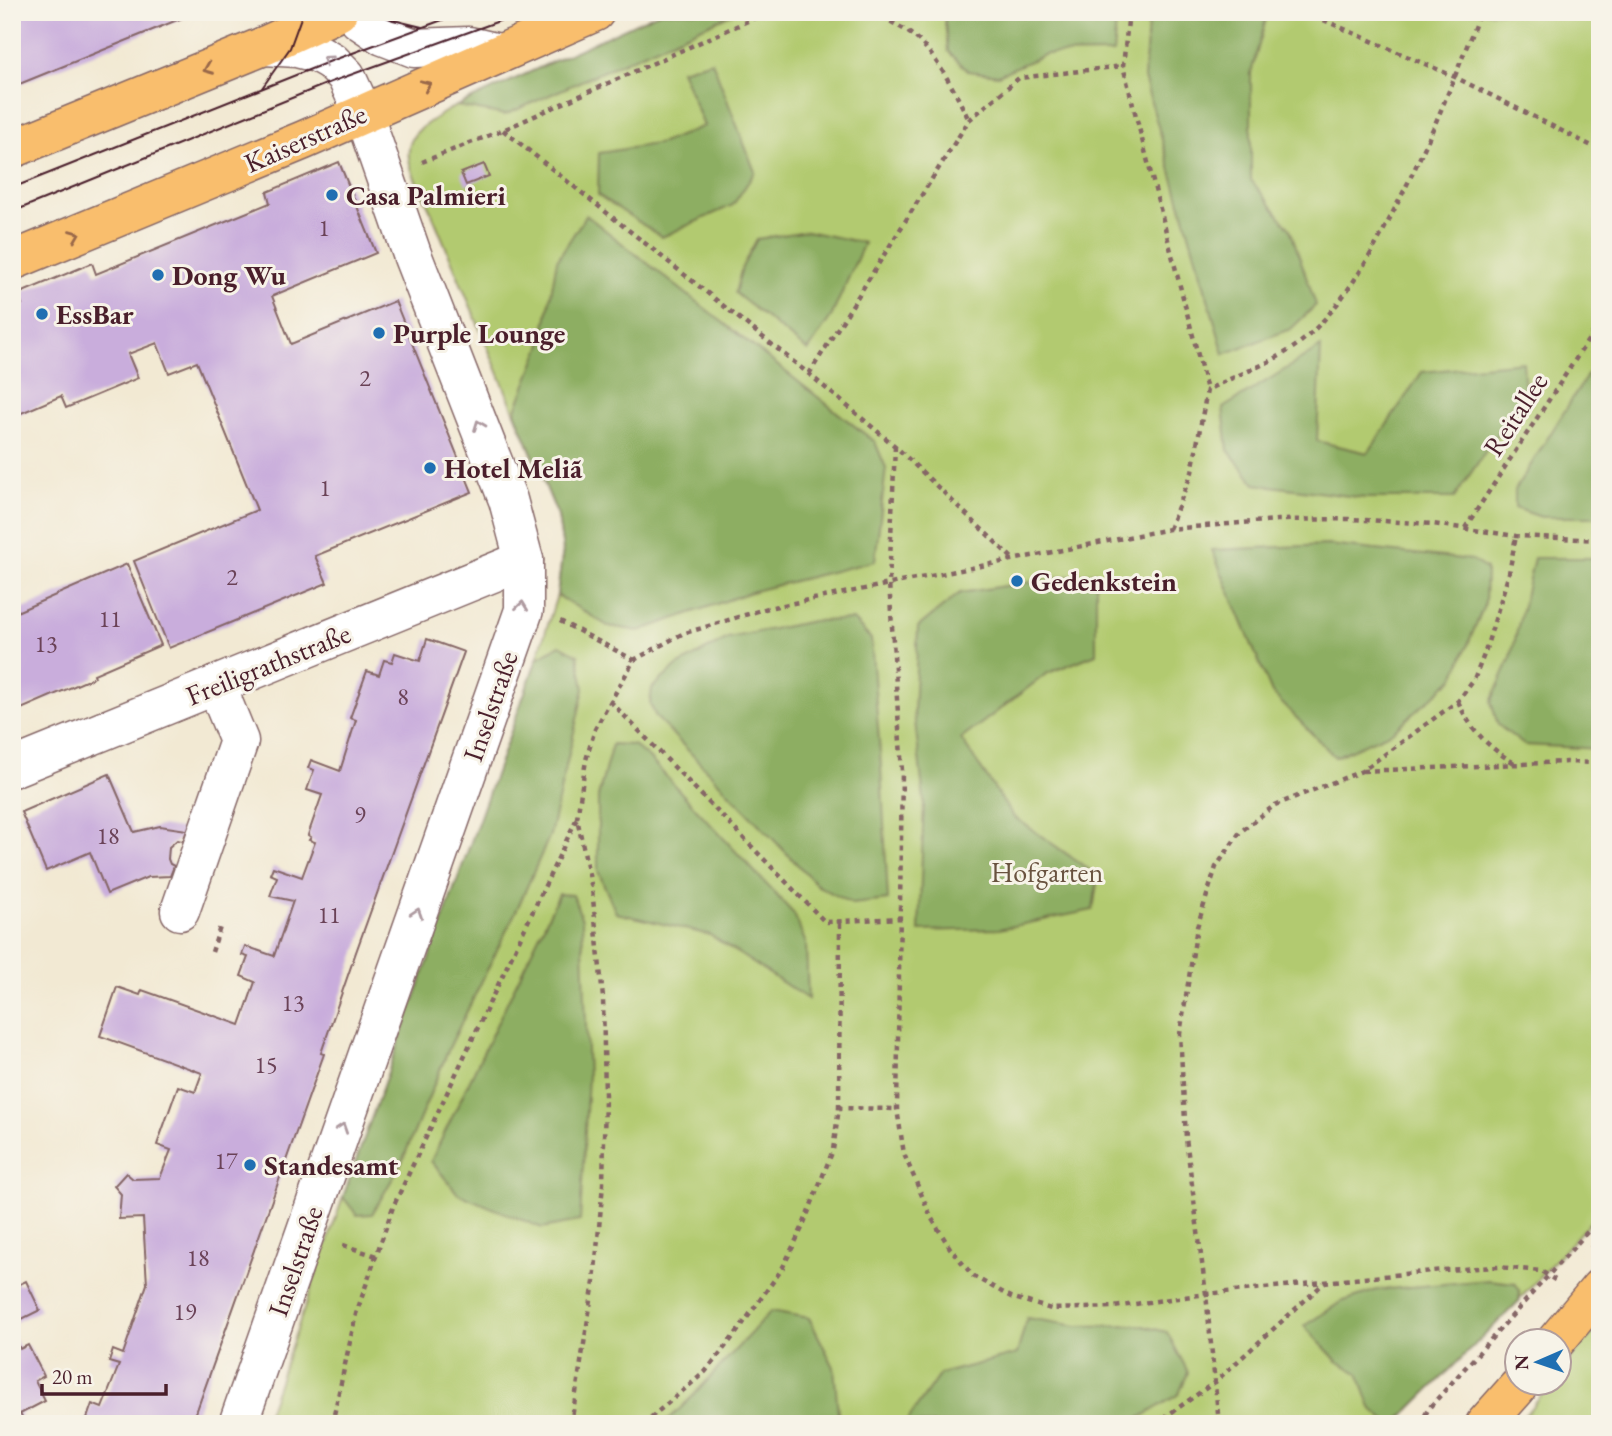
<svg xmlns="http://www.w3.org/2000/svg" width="1612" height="1436" font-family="'EB Garamond',serif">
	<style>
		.green { fill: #b2ca6f; stroke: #7e744d; stroke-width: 2 }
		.forest { fill: #8dae62; stroke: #6c6646; stroke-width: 2 }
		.building { fill: #c9addc }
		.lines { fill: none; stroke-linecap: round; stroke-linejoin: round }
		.minor-casing { stroke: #856666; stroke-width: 41 }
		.major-casing { stroke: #856666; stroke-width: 41 }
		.path { stroke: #856666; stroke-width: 4.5; stroke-dasharray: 5 5; stroke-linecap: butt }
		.minor { stroke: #fff; stroke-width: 38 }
		.major { stroke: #f9be6d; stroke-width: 38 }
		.tram { stroke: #4a1f2b; stroke-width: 2 }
		.oneway { stroke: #ae9aa0 }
		.oneway2 { stroke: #996749 }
		.poi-dot { fill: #1f6fb2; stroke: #f7f3e8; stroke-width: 2.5 }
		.labels { text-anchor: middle; stroke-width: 6; stroke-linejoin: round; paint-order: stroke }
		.number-label { font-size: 24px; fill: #6a4257 }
		.street-label { font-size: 28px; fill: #4a1f2b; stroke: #f7f3e8 }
		.poi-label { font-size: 28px; font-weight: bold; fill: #4a1f2b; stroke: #f7f3e8; text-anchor: start }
		.park-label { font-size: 28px; fill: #69523f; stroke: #f7f3e8 }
	</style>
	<rect width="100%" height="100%" fill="#f7f3e8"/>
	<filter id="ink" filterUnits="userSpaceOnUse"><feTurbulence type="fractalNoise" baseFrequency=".0143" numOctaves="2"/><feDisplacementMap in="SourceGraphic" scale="14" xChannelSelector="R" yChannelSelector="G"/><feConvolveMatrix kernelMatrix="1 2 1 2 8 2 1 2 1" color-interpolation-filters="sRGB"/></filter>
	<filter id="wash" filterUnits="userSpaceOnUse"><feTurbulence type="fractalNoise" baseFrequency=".00686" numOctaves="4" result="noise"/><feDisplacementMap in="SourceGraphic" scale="28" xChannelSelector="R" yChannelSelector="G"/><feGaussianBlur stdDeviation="1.57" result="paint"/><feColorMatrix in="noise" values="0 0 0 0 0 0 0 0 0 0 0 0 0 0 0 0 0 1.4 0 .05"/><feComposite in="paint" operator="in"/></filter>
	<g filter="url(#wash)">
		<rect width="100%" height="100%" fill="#f2e9d3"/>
		<g class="green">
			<path d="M660,12H1600V1211L1519,1300L1395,1424H264L343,1197L537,659L557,595L563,550L558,516L430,209C419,185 394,151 420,129C428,122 439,116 448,110Z"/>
			<path d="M1600,1324V1411L1591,1424H1518L1550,1384H1560V1371Z"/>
		</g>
		<g class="forest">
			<path d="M660,12H736L505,115L457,106Z"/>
			<path d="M944,12H1117L1113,53L1046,54L998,75L968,71L948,51Z"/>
			<path d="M1155,12H1229L1266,19L1251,73V180L1290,229L1316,305L1291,329L1224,354L1144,78L1148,23Z"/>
			<path d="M712,61L755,172L733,205L662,237L598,195L599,153L662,143L704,126L681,70Z"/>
			<path d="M586,215L875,442L886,468L875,561L754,591L639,631L608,626L557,595L563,550L558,516L515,412L542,344L557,260Z"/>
			<path d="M807,231L864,243L832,315L808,351L735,293L742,267L757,239Z"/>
			<path d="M1321,347L1317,441L1368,453L1422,372L1523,362L1525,393L1454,498H1365L1255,484L1228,450L1223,408Z"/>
			<path d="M1588,374L1600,380V517H1541L1515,508V490Z"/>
			<path d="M1328,545L1472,560L1486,569L1485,603L1454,678L1392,732L1335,757L1272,693L1212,550Z"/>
			<path d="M1534,558H1600V749L1524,745L1498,725L1491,702L1511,657Z"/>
			<path d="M1096,572V654L1046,674L961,739L1013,816L1098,876L1093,910L999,929L919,931L924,801L914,712L918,627L960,593Z"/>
			<path d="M853,620L871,639L881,766L888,900L852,904L818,886L656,717L650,704L652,688L677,666L728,638L813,621Z"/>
			<path d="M560,645L578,655L584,689L550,835L518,907L450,1046L401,1164L372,1214L357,1215L343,1197L537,659Z"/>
			<path d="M612,744L633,745L649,758L794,914L806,944L808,999L710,935L616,913L598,871V797Z"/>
			<path d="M559,894L573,895L582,920L588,1076L580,1221L542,1228L458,1194L431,1161Z"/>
			<path d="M1488,1280L1515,1283L1520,1291L1519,1301L1395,1424H1390L1371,1408L1358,1373L1337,1361L1304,1326L1341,1302L1377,1290Z"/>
			<path d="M771,1311L809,1318L834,1367L839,1424H664L693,1396Z"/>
			<path d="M1027,1318L1077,1326L1139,1325L1167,1332L1188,1372L1179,1394L1130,1424H905L940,1374L1017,1354Z"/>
		</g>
		<g id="blocks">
			<g class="building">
				<path d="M12,12H197L12,87Z"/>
				<path d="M339,162L376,253L272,296L291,344L395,301L472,492L315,556L327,583L169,648L134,561L257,510L197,362L169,373L157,343L128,354L138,378L66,408L61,396L12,417V308L22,304L18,294L92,263L96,274L270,203L267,192Z"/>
				<path d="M484,164L489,176L466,185L461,173Z"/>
				<path d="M127,564L161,645L94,674L95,677L12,713V614Z"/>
				<path d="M427,639L464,652L356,952L321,1053L324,1054L192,1424H85L92,1404L102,1408L119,1365L109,1362L113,1350L123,1354L147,1284L143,1218L119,1219L121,1194L114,1186L126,1173L133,1179L160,1178L171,1150L157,1145L178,1086L195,1092L202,1073L100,1036L117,987L140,995L142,990L240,1025L255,982L241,976L248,957L242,955L245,946L274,956L293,901L270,896L277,877L270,874L273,867L302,877L315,842L309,840L311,837L308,835L322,795L307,790L314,770L308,768L311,760L340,771L356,720L350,718L367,671L379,675L384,660L392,662L395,653L420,661Z"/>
				<path d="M109,774L134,832L160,826L187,830L183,841L177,840L169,847L168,859L170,864L174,866L170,876L148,877L107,894L90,852L46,871L21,812Z"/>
				<path d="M12,1272L18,1285L26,1281L40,1310L12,1324Z"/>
				<path d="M12,1333L20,1349L28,1345L44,1376L35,1381L45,1401L20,1414L24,1421L19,1424H12Z"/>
			</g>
		</g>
	</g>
	<g filter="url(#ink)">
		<use href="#blocks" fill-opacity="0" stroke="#856666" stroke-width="2"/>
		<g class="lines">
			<defs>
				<g id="minor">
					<path d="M353,12L359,20L383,36L414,48L469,46L499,53"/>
					<path d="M12,768L524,560"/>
					<path d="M180,911L239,741L216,685"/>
					<path d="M238,1424L524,610V560L508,500L413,257L363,113L346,76L331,61L317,53L297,48L264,46"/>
				</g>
				<g id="major">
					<path d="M12,149L264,46L338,12"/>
					<path d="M12,261L304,140L595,12"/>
					<path d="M1555,1342L1600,1288"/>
					<path d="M1485,1424L1517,1388"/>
				</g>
			</defs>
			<use href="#minor" class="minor-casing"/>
			<use href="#major" class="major-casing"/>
			<g class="path">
				<path d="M873,12C889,21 911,31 923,45C943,67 956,94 969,120"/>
				<path d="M1129,12L1123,66L1207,390"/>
				<path d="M1305,12L1455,77L1600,150"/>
				<path d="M503,130L809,374L895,446L1013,559"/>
				<path d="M422,162L503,130L768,12"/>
				<path d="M809,374L969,120L1019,78L1123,66"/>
				<path d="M895,446L889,583L902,771L897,1109L904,1154L932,1219L950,1248L973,1276L1011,1297L1051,1309L1114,1307L1206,1294L1442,1270L1499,1267L1541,1271L1555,1280"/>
				<path d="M1465,528L1600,322"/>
				<path d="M1169,529L1192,472L1207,390C1241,372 1280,362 1309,335C1345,301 1371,256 1393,212C1427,148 1454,80 1480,12"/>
				<path d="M560,621L634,660"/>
				<path d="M610,701L825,922L901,918"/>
				<path d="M1458,701C1470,730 1489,748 1516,764"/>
				<path d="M1363,771L1566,762L1600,763"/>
				<path d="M212,952L220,927"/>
				<path d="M839,1108L840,922"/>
				<path d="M343,1245L376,1256"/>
				<path d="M1591,1248L1600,1239"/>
				<path d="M332,1424L356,1314L393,1207L577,818"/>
				<path d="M571,1424L594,1282L603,1184L605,1096L603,998L592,889L577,818L586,760L595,729L634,660L682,634L768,608L1169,529L1277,520L1350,519L1433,524L1516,536L1600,540"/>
				<path d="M643,1424L705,1372L737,1332L782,1269L802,1228L833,1150L839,1108L897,1109"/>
				<path d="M1155,1424L1215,1382L1324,1283"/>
				<path d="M1219,1424L1206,1294L1186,1138L1180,1034L1197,927L1216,867L1240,832L1275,805L1362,771L1458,701L1474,680L1485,652L1509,573L1516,536"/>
				<path d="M1420,1424L1429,1408L1600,1218"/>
			</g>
			<use href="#minor" class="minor"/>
			<use href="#major" class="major"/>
			<g class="tram">
				<path d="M375,12L393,20L422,27"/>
				<path d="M262,88L290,48L303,12"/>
				<path d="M12,188L331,61L464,12"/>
				<path d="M12,212L331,82L524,12"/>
			</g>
		</g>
		<defs><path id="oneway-chevron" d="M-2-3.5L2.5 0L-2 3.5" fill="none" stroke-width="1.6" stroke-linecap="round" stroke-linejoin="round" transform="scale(1.75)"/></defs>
		<g class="oneway">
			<use href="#oneway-chevron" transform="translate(327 60) rotate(-145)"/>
			<use href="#oneway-chevron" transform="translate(479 425) rotate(-111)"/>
			<use href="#oneway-chevron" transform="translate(522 606) rotate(-83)"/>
			<use href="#oneway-chevron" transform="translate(417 913) rotate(-71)"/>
			<use href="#oneway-chevron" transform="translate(342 1128) rotate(-71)"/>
		</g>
		<g class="oneway2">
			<use href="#oneway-chevron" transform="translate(208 69) rotate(158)"/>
			<use href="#oneway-chevron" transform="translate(426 85) rotate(-24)"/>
			<use href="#oneway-chevron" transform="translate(75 235) rotate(-22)"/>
		</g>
	</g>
	<g class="poi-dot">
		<circle cx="332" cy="195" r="7"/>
		<circle cx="158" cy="275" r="7"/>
		<circle cx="42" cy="314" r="7"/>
		<circle cx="379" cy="333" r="7"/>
		<circle cx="430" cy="468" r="7"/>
		<circle cx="1017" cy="581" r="7"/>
		<circle cx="250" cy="1165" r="7"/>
	</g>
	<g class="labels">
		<g class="number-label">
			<text x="324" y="236">1</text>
			<text x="365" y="386">2</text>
			<text x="325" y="496">1</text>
			<text x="232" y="585">2</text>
			<text x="110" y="627">11</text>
			<text x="46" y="652">13</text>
			<text x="403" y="705">8</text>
			<text x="360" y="823">9</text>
			<text x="108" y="844">18</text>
			<text x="329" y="923">11</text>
			<text x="293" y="1011">13</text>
			<text x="266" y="1073">15</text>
			<text x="226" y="1169">17</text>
			<text x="198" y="1266">18</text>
			<text x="185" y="1320">19</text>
		</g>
		<g class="street-label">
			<text transform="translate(305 138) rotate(-24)" y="10">Kaiserstraße</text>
			<text transform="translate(1515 414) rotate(-57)" y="10">Reitallee</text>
			<text transform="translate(268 664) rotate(-22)" y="10">Freiligrathstraße</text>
			<text transform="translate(490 706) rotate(-71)" y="10">Inselstraße</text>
			<text transform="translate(295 1261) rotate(-71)" y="10">Inselstraße</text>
		</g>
		<g class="poi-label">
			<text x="346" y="205">Casa Palmieri</text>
			<text x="172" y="285">Dong Wu</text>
			<text x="56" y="324">EssBar</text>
			<text x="393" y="343">Purple Lounge</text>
			<text x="444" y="478">Hotel Meliã</text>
			<text x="1031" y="591">Gedenkstein</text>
			<text x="264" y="1175">Standesamt</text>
		</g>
		<g class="park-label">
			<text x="1047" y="882">Hofgarten</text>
		</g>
	</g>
	<rect width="1612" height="1436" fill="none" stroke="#f7f3e8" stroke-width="42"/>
	<g transform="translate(1538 1362) rotate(268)"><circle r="33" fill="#f7f3e8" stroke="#b29e9c" stroke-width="2"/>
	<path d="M0-5L12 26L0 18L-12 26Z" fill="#1f6fb2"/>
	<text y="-10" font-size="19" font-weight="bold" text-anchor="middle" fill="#4a1f2b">N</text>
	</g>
	<path d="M42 1384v10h124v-10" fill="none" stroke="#4a1f2b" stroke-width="3.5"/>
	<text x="52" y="1384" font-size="21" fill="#4a1f2b" stroke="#f7f3e8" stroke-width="5" paint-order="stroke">20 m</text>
</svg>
